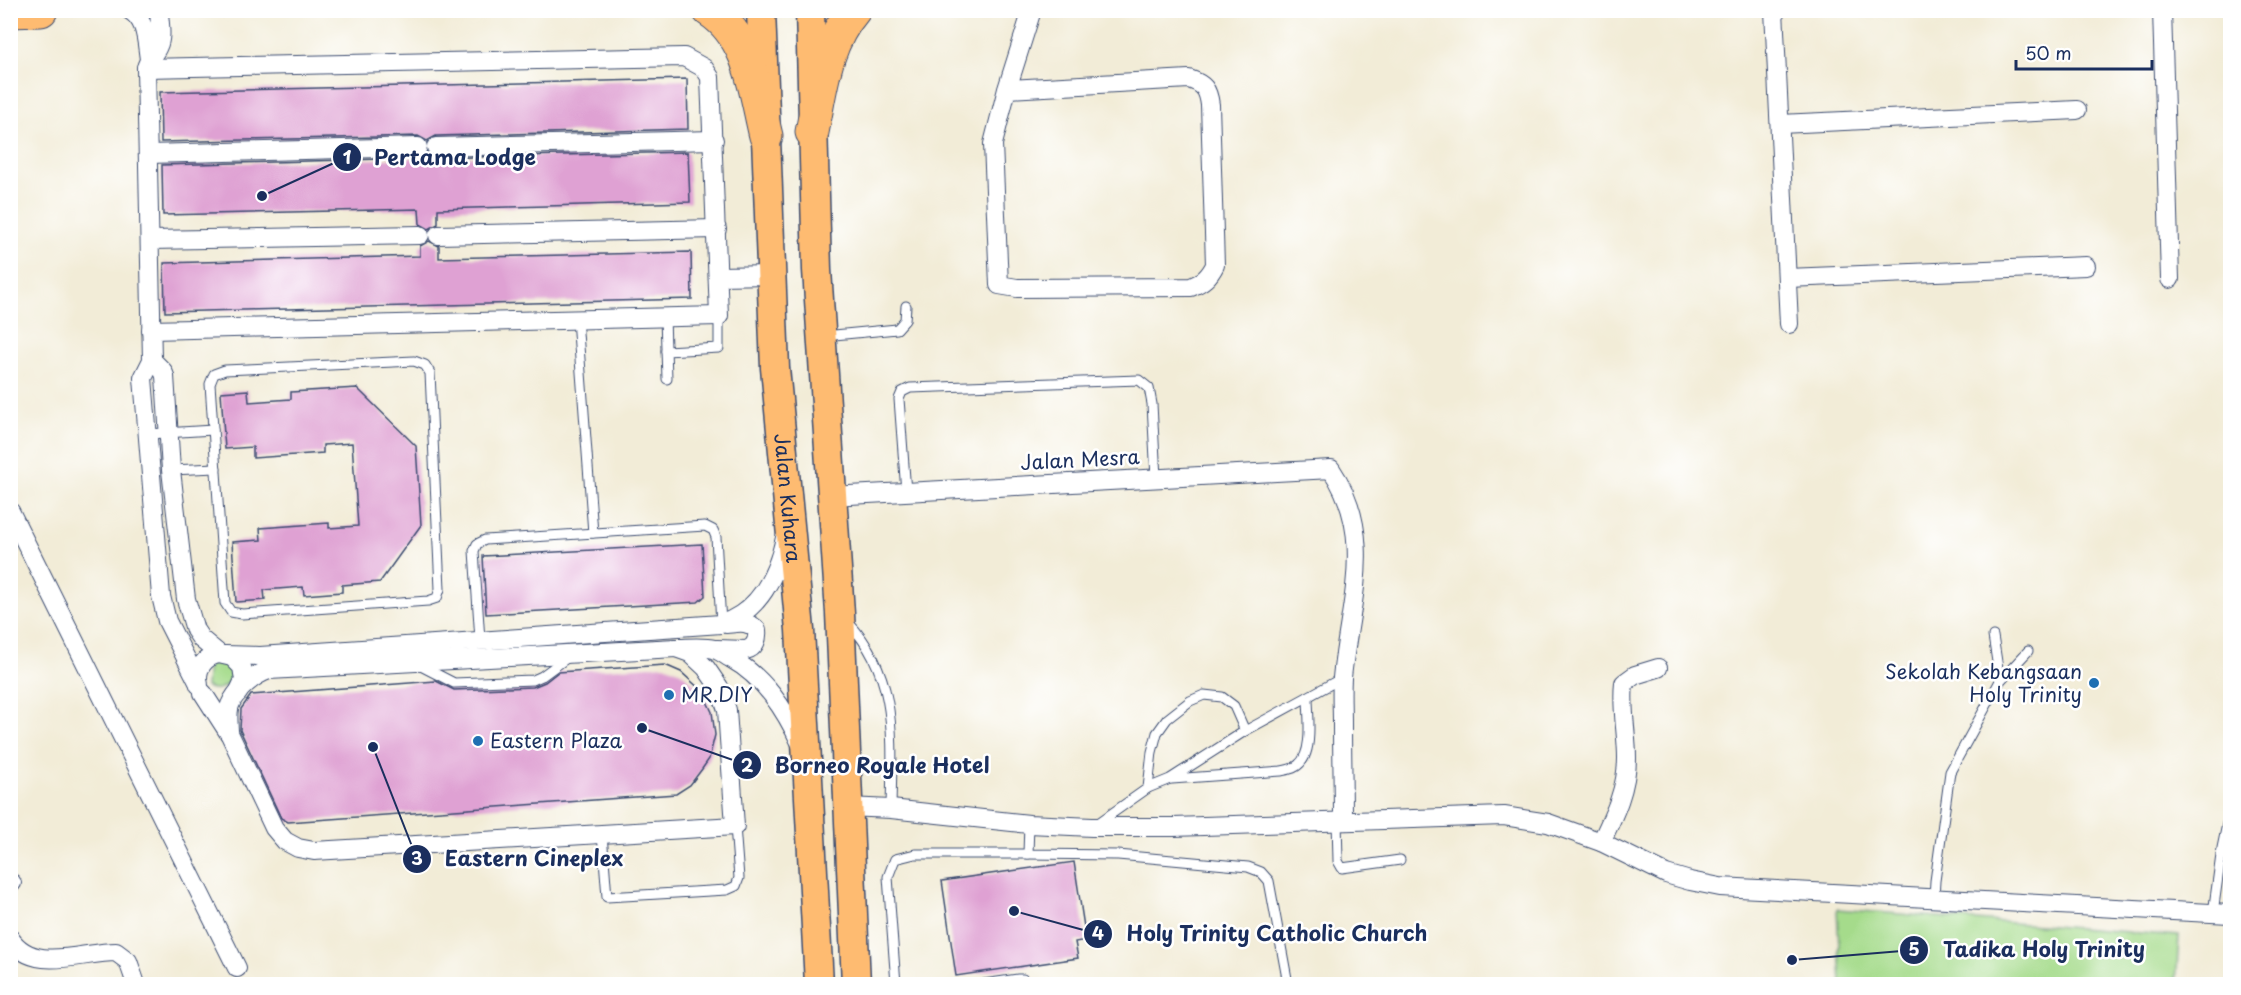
<svg xmlns="http://www.w3.org/2000/svg" width="2241" height="995" font-family="'Playpen Sans',sans-serif">
	<style>
		.green { fill: #a5db8b; stroke: #608574; stroke-width: 1.5 }
		.building { fill: #dfa1d3 }
		.lines { fill: none; stroke-linecap: round; stroke-linejoin: round }
		.lane-casing { stroke: #3b4b70; stroke-width: 11 }
		.street-casing { stroke: #3b4b70; stroke-width: 20 }
		.primary-casing { stroke: #3b4b70; stroke-width: 31 }
		.highway-casing { stroke: #3b4b70; stroke-width: 35 }
		.lane { stroke: #fff; stroke-width: 9 }
		.street { stroke: #fff; stroke-width: 18 }
		.primary { stroke: #febb71; stroke-width: 28 }
		.highway { stroke: #febb71; stroke-width: 33 }
		.poi-dot { fill: #1f6fb2; stroke: #fff; stroke-width: 2 }
		.labels { text-anchor: middle; stroke-width: 5; stroke-linejoin: round; paint-order: stroke }
		.street-label { font-size: 20px; fill: #1b2f5e; stroke: #fff }
		.poi-label { font-size: 20px; fill: #1b2f5e; stroke: #fff; text-anchor: start }
		.leader { fill: none; stroke: #1b2f5e; stroke-width: 2 }
		.callout-dot { fill: #1b2f5e; stroke: #fff; stroke-width: 2 }
		.mark-label { font-size: 18px; text-anchor: middle; font-weight: bold; fill: #fff }
		.callout-label { font-size: 21px; text-anchor: middle; font-weight: bold; fill: #1b2f5e; stroke: #fff; stroke-width: 5; stroke-linejoin: round; paint-order: stroke }
	</style>
	<rect width="100%" height="100%" fill="#fff"/>
	<filter id="ink" filterUnits="userSpaceOnUse"><feTurbulence type="fractalNoise" baseFrequency=".0167" numOctaves="2"/><feDisplacementMap in="SourceGraphic" scale="12" xChannelSelector="R" yChannelSelector="G"/><feConvolveMatrix kernelMatrix="1 2 1 2 8 2 1 2 1" color-interpolation-filters="sRGB"/></filter>
	<filter id="wash" filterUnits="userSpaceOnUse"><feTurbulence type="fractalNoise" baseFrequency=".008" numOctaves="4" result="noise"/><feDisplacementMap in="SourceGraphic" scale="24" xChannelSelector="R" yChannelSelector="G"/><feGaussianBlur stdDeviation="1.35" result="paint"/><feColorMatrix in="noise" values="0 0 0 0 0 0 0 0 0 0 0 0 0 0 0 0 0 1.4 0 .05"/><feComposite in="paint" operator="in"/></filter>
	<g filter="url(#wash)">
		<rect width="100%" height="100%" fill="#f2ecd7"/>
		<g class="green">
			<path d="M208,661L226,664C238,679 223,695 206,687Z"/>
			<path d="M1837,909L2179,936L2176,984H1841Z"/>
		</g>
		<g id="blocks">
			<g class="building">
				<path d="M687,79L688,129L436,136L427,141L418,136L161,142L160,92Z"/>
				<path d="M688,152L690,202L438,209V224L429,229L420,224L419,209L163,215L162,165L418,158L427,153L436,158Z"/>
				<path d="M429,241L439,246V258L691,252L692,299L165,312L164,263L420,256V246Z"/>
				<path d="M357,388L416,446L421,525L380,582L342,585V592L304,595L303,587L264,590L265,600L236,602L232,542L261,540L260,528L329,523V528L358,526L352,443L323,445V453L253,458V447L225,449L221,392L248,390L249,402L291,399V392Z"/>
				<path d="M702,544L705,596L698,602L486,614L483,556Z"/>
				<path d="M665,665L681,672L702,691L712,712L715,735L709,759L702,769L690,785L676,794L288,822L281,818L240,730L241,709L251,695L436,681L454,690L533,687L545,682L558,672Z"/>
				<path d="M1074,862L1086,940L1075,942L1078,958L956,976L942,881Z"/>
			</g>
		</g>
	</g>
	<g filter="url(#ink)">
		<use href="#blocks" fill-opacity="0" stroke="#3b4b70" stroke-width="1.5"/>
		<g class="lines">
			<defs>
				<g id="lane">
					<path d="M665,317L667,379"/>
					<path d="M577,319L593,533"/>
					<path d="M824,336L897,329L905,320L906,306"/>
					<path d="M666,351L719,348V316"/>
					<path d="M414,361L425,365L430,373L440,589L437,598L428,601L242,614L231,612L225,603L210,384L214,374L225,370Z"/>
					<path d="M148,434L213,430"/>
					<path d="M171,470L216,468"/>
					<path d="M906,492L899,399L902,392L910,388L1139,380L1149,388L1152,404L1156,478"/>
					<path d="M848,622C899,676 892,740 891,809"/>
					<path d="M1993,636L2000,681"/>
					<path d="M480,640L474,551L477,544L485,540L705,526L713,530L716,537L721,624"/>
					<path d="M419,665L454,683L533,680L542,676L568,657"/>
					<path d="M1172,779L1281,771C1286,770 1294,769 1298,765C1314,753 1308,715 1308,697"/>
					<path d="M1148,788L1152,752L1157,733L1167,719L1190,701L1204,695L1222,697L1234,706L1245,731"/>
					<path d="M1337,820L1338,861L1342,868L1400,860"/>
					<path d="M1029,824L1028,854L1118,855L1248,867L1261,872L1269,881L1288,984"/>
					<path d="M1097,824L1148,788L1170,779L1245,731L1342,678"/>
					<path d="M602,834L607,897L727,890L736,886L739,878L735,826"/>
					<path d="M1934,898L1935,881L1950,772L2000,681L2028,651"/>
					<path d="M2213,913L2222,848L2230,810"/>
					<path d="M896,984L888,877L895,859L915,854H1028"/>
					<path d="M984,984L1018,979H1023L1026,984"/>
				</g>
				<g id="street">
					<path d="M129,10C147,20 146,41 149,59"/>
					<path d="M159,10C159,21 163,36 158,46C155,54 148,59 146,68L152,360L143,378L161,596L167,621L198,682"/>
					<path d="M1774,10L1789,324"/>
					<path d="M2162,10L2170,279"/>
					<path d="M146,68L684,57L704,68L710,77L719,316L151,330"/>
					<path d="M1007,89L1189,79C1204,84 1208,89 1210,105L1215,265C1209,277 1203,282 1191,287L1017,288L999,285L993,144L1007,89L1032,10"/>
					<path d="M1780,124L2077,110"/>
					<path d="M436,147L714,140"/>
					<path d="M148,154L418,147"/>
					<path d="M438,235L717,229"/>
					<path d="M150,240L420,235"/>
					<path d="M718,276L771,275"/>
					<path d="M1787,278L2086,266"/>
					<path d="M152,360L163,371L165,376L171,470L186,599L195,630L201,639L219,654L232,657L242,667L244,680L238,693"/>
					<path d="M831,496L1331,469C1377,537 1349,604 1342,678C1341,693 1342,708 1342,723C1342,756 1343,788 1343,820"/>
					<path d="M10,511L237,968"/>
					<path d="M717,649L746,650C755,648 758,639 757,630C748,620 738,623 726,624"/>
					<path d="M225,655L260,656L721,624C759,612 777,575 785,538"/>
					<path d="M199,685C195,669 204,657 219,654"/>
					<path d="M203,693L230,735L274,828L285,841L298,848L314,851L735,826L727,710L719,687L706,668L690,653L676,648"/>
					<path d="M229,733C229,724 227,713 230,705C236,690 254,675 269,670L676,648C688,648 703,646 714,649C720,651 725,655 730,658C764,677 785,709 801,744"/>
					<path d="M848,807L891,809L1029,824L1092,827H1173L1504,816L1548,823L1601,842L1666,874L1690,881L1720,887L2230,914"/>
					<path d="M1601,842C1614,815 1627,789 1627,758C1627,733 1621,708 1624,683L1635,675L1658,668"/>
					<path d="M10,883H12"/>
					<path d="M10,938C33,974 81,952 116,952L128,961L136,984"/>
				</g>
				<g id="primary">
					<path id="s1" d="M761,10L775,368L800,630L819,984"/>
					<path d="M810,10L817,270L840,613L856,984"/>
				</g>
				<g id="highway">
					<path d="M709,10C751,37 755,92 766,136"/>
					<path d="M10,11L41,10"/>
					<path d="M812,132C821,89 824,45 854,10"/>
				</g>
			</defs>
			<use href="#lane" class="lane-casing"/>
			<use href="#street" class="street-casing"/>
			<use href="#primary" class="primary-casing"/>
			<use href="#highway" class="highway-casing"/>
			<use href="#lane" class="lane"/>
			<use href="#street" class="street"/>
			<use href="#primary" class="primary"/>
			<use href="#highway" class="highway"/>
		</g>
	</g>
	<g class="poi-dot">
		<circle cx="2094" cy="683" r="6"/>
		<circle cx="669" cy="695" r="6"/>
		<circle cx="478" cy="741" r="6"/>
	</g>
	<g class="labels">
		<g class="street-label">
			<text transform="translate(1080 460) rotate(-3)" y="7">Jalan Mesra</text>
			<text dy="7" stroke="none"><textPath href="#s1" startOffset="489">Jalan Kuhara</textPath></text>
		</g>
		<g class="poi-label">
			<text x="2082" y="679" text-anchor="end">Sekolah Kebangsaan<tspan x="2082" dy="23">Holy Trinity</tspan></text>
			<text x="681" y="702">MR.DIY</text>
			<text x="490" y="748">Eastern Plaza</text>
		</g>
	</g>
	<path class="leader" d="M262 196L347 157M642 728L747 765M373 747L417 859M1014 911L1098 934M1792 960L1914 950"/>
	<g class="callout-dot">
		<circle cx="262" cy="196" r="6"/>
		<circle cx="642" cy="728" r="6"/>
		<circle cx="373" cy="747" r="6"/>
		<circle cx="1014" cy="911" r="6"/>
		<circle cx="1792" cy="960" r="6"/>
		<circle cx="347" cy="157" r="15"/>
		<circle cx="747" cy="765" r="15"/>
		<circle cx="417" cy="859" r="15"/>
		<circle cx="1098" cy="934" r="15"/>
		<circle cx="1914" cy="950" r="15"/>
	</g>
	<g class="mark-label">
		<text x="347" y="164">1</text>
		<text x="747" y="772">2</text>
		<text x="417" y="865">3</text>
		<text x="1098" y="940">4</text>
		<text x="1914" y="956">5</text>
	</g>
	<g class="callout-label">
		<text x="455" y="165">Pertama Lodge</text>
		<text x="882" y="773">Borneo Royale Hotel</text>
		<text x="534" y="866">Eastern Cineplex</text>
		<text x="1277" y="941">Holy Trinity Catholic Church</text>
		<text x="2044" y="957">Tadika Holy Trinity</text>
	</g>
	<rect width="2241" height="995" fill="none" stroke="#fff" stroke-width="36"/>
	<path d="M2016 60v9h136v-9" fill="none" stroke="#1b2f5e" stroke-width="3"/>
	<text x="2025" y="60" font-size="18" fill="#1b2f5e" stroke="#ffffff" stroke-width="4.5" paint-order="stroke">50 m</text>
</svg>
